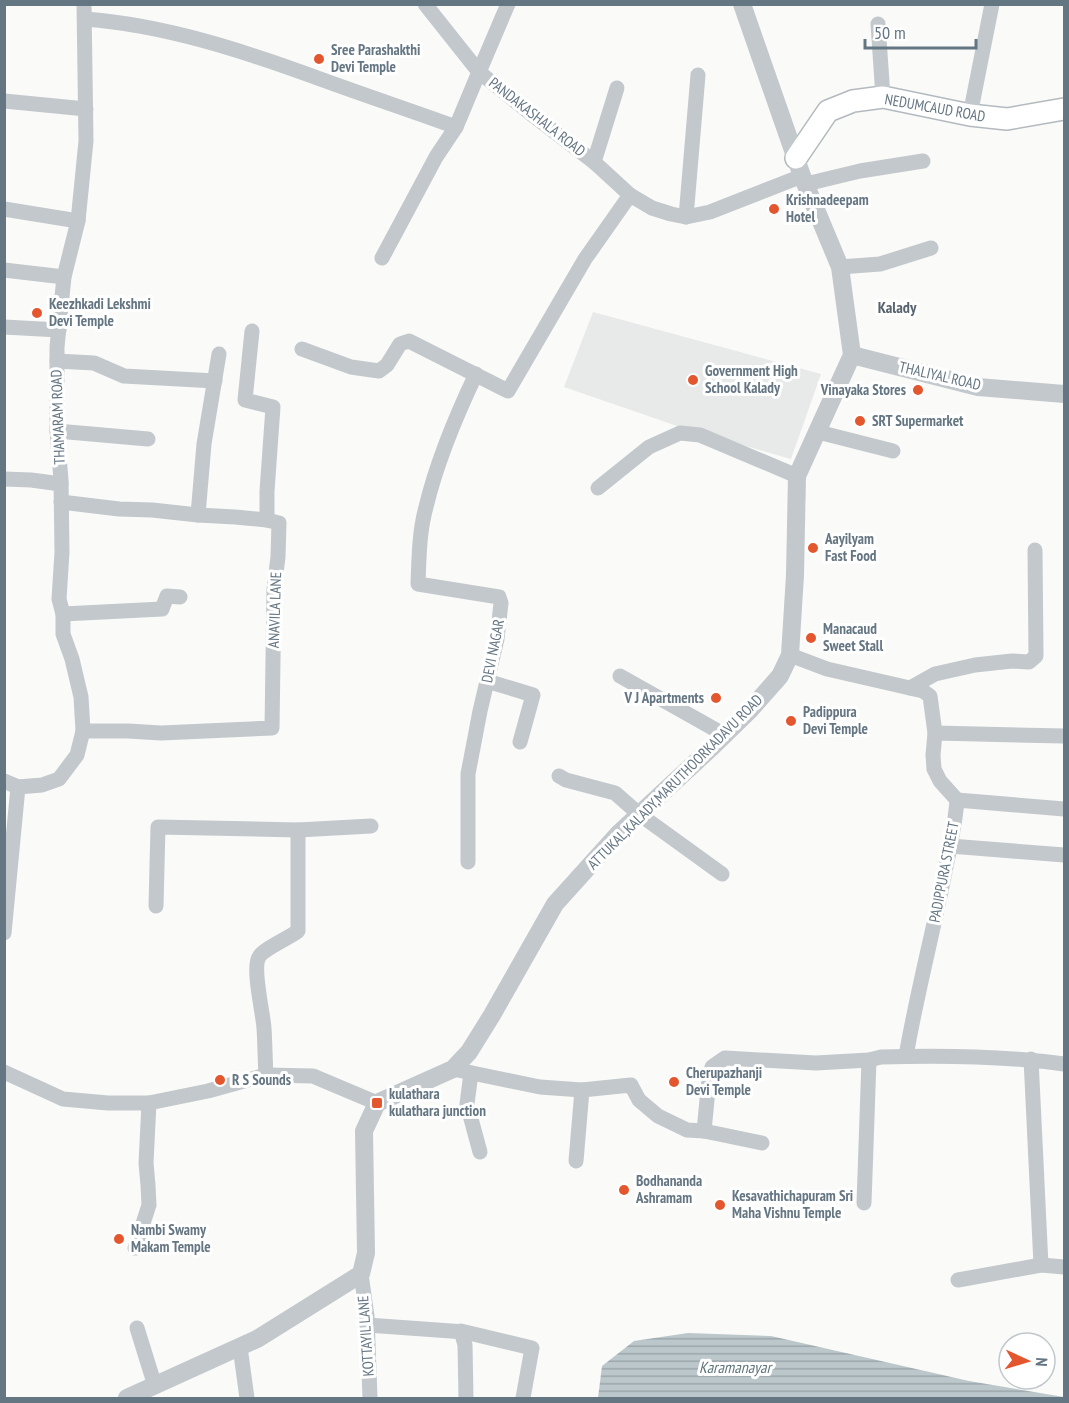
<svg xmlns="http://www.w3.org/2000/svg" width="1069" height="1403" font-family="'PT Sans Narrow',sans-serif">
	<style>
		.built { fill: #e8e9e9 }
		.water { fill: url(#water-rules) }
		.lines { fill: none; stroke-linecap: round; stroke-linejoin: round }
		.secondary-casing { stroke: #b3babf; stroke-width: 24 }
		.minor { stroke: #c3c8cc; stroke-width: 15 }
		.tertiary { stroke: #c3c8cc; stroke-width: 18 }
		.secondary { stroke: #fff; stroke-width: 21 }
		.poi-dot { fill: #e4572e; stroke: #fff; stroke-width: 2 }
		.labels { text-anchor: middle; stroke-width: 6; stroke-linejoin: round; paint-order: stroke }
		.poi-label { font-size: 15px; font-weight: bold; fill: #657683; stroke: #fff; text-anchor: start }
		.street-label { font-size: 15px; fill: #657683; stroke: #fff }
		.neighbourhood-label { font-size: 16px; font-weight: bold; fill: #57646e; stroke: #fff }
		.water-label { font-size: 16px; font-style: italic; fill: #60757c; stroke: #fff }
	</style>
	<defs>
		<pattern id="water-rules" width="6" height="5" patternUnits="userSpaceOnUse" patternTransform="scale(1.5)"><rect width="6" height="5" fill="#bbc7cb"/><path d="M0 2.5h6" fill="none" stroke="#9ca6aa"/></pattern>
	</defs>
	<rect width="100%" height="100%" fill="#fafaf8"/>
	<path class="built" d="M593,312L821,374L791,459L680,427L564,387Z"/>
	<path class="water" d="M688,1333L771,1336L969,1381L1064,1397V1398H598L602,1366L634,1341Z"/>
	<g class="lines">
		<defs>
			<path id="secondary" d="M796,158L828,111L853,101L883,97L970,115L1007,119L1064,109"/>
		</defs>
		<use href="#secondary" class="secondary-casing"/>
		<g class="minor">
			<path d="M425,4L479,72L508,4"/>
			<path d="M85,19C166,25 247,52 323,80C367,96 412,111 456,127L479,72L530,113L594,162L630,195L652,208L671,214L686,217L710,212L802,176"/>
			<path d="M878,24L883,97"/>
			<path d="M4,101L86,109"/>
			<path d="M970,115L992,4"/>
			<path d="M594,162L617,88"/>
			<path d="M806,184L860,171L923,161"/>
			<path d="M4,209L78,221"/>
			<path d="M686,217L698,75"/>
			<path d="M382,258L436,157L456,127"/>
			<path d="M840,267L880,264L931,248"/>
			<path d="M4,270L64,277"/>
			<path d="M4,327L59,330"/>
			<path d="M252,331L245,400L273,407L267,491V520"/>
			<path d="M302,349L351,367L379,371L387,365L400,344L409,341L508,391L585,259L630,195"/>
			<path d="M57,361L94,363L124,376L215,381"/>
			<path d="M57,431L148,439"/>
			<path d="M818,432L893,451"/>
			<path d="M4,479L31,480L61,484"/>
			<path d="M598,488L649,447L680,433L700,435L797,476"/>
			<path d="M61,502L119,509L152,510L198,515L235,517L267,520L279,523L278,557L274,589L272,728L161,733L128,731H83"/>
			<path d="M198,515L204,444L219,354"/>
			<path d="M63,614L162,609L167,596L180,597"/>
			<path d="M790,655L827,669L923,691L930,696L935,733L933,755L934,769L940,781L957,800C955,828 948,855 943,882C931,940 916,998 906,1056"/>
			<path d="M620,676L725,735"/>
			<path d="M487,681L533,695L520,742"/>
			<path d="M910,688L935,674L975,665L1012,661L1029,662L1036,656L1035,550"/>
			<path d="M935,733L1064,736"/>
			<path d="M559,776L566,780L615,793L639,814L722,874"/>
			<path d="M4,781L18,787L4,933"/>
			<path d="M18,787L42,785L59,779L77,755L83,731L81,697L72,659L63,634V614L59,599L62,552L61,480L57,431V347L64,277L78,221L86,141L84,4"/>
			<path d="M957,800L1064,809"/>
			<path d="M950,846L1064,855"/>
			<path d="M468,862V774L480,711L497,639L501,603L499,597L418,584C419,559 419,532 426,507C437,461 456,416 476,374"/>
			<path d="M156,906L158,827L298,830L371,826"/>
			<path d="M1031,1059L1041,1265"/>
			<path d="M453,1069L540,1087L582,1090L631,1085L639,1100L658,1116L687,1130L704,1131L709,1079L712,1067L725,1058L816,1063L869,1060L881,1057C942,1055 1004,1056 1064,1064"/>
			<path d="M4,1072L63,1099L108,1103H149L208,1091L266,1075L313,1076L377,1103"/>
			<path d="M471,1073L467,1104L480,1152"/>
			<path d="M266,1075C265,1059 265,1043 264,1028C263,1013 252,968 259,957C263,949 289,938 298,931V830"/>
			<path d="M704,1131L762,1143"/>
			<path d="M576,1161L582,1090"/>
			<path d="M864,1203L869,1060"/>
			<path d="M135,1248L149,1205L148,1185L146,1163L149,1103"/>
			<path d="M361,1274L367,1316L370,1398"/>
			<path d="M958,1280L1041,1265L1064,1267"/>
			<path d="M367,1325L465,1332L532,1348L523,1398"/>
			<path d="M137,1328L155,1386"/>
			<path d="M461,1331L465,1345L466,1398"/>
			<path d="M240,1347L247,1398"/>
		</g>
		<g class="tertiary">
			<path d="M852,355L978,387L1064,394"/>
			<path d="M127,1398L257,1339L361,1274L366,1253L364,1131L377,1103L453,1069L469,1052L492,1015L555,904L619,833L711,748L750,710L780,676L790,655L795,575L797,476L852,355L840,267L802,176L742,4"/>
		</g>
		<use href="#secondary" class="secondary"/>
	</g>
	<g class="poi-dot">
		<circle cx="319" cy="59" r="6"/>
		<circle cx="774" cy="209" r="6"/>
		<circle cx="37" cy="313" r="6"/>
		<circle cx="693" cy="380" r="6"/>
		<circle cx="918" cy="390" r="6"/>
		<circle cx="860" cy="421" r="6"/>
		<circle cx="813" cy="548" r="6"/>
		<circle cx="811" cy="638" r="6"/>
		<circle cx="716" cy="698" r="6"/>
		<circle cx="791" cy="721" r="6"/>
		<circle cx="220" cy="1080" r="6"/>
		<circle cx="674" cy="1082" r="6"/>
		<rect x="371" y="1097" width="12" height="12" rx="3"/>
		<circle cx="624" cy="1190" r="6"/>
		<circle cx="720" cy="1205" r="6"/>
		<circle cx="119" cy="1239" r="6"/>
	</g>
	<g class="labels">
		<g class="poi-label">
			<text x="331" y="55">Sree Parashakthi<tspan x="331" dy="17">Devi Temple</tspan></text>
			<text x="786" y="205">Krishnadeepam<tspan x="786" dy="17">Hotel</tspan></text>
			<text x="49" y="309">Keezhkadi Lekshmi<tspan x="49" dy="17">Devi Temple</tspan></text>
			<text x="705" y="376">Government High<tspan x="705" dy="17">School Kalady</tspan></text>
			<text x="906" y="395" text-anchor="end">Vinayaka Stores</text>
			<text x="872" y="426">SRT Supermarket</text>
			<text x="825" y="544">Aayilyam<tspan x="825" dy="17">Fast Food</tspan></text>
			<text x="823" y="634">Manacaud<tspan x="823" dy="17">Sweet Stall</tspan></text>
			<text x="704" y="703" text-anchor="end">V J Apartments</text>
			<text x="803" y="717">Padippura<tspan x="803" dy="17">Devi Temple</tspan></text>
			<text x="686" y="1078">Cherupazhanji<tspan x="686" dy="17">Devi Temple</tspan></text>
			<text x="232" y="1085">R S Sounds</text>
			<text x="389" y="1099">kulathara<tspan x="389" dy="17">kulathara junction</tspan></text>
			<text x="636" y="1186">Bodhananda<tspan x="636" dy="17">Ashramam</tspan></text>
			<text x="732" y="1201">Kesavathichapuram Sri<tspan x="732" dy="17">Maha Vishnu Temple</tspan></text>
			<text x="131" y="1235">Nambi Swamy<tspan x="131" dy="17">Makam Temple</tspan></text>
		</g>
		<g class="street-label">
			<text transform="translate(935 108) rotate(10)" y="5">NEDUMCAUD ROAD</text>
			<text transform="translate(537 117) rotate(38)" y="5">PANDAKASHALA ROAD</text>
			<text transform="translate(940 376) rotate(13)" y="5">THALIYAL ROAD</text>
			<text transform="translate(58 417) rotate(-92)" y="5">THAMARAM ROAD</text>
			<text transform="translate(275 610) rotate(-88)" y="5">ANAVILA LANE</text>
			<text transform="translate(493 651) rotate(-79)" y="5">DEVI NAGAR</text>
			<text transform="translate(675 782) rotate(-45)" y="5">ATTUKAL,KALADY,MARUTHOORKADAVU ROAD</text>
			<text transform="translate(944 872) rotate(-79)" y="5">PADIPPURA STREET</text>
			<text transform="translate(366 1336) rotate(-94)" y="5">KOTTAYIL LANE</text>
		</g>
		<g class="neighbourhood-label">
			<text x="897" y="313">Kalady</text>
		</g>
		<g class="water-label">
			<text x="735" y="1373">Karamanayar</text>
		</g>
	</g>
	<rect width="1069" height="1403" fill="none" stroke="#657683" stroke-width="12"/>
	<g transform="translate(1027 1361) rotate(94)"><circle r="28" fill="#ffffff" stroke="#c1c8cd" stroke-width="1.5"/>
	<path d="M0-4.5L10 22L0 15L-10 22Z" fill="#e4572e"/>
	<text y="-9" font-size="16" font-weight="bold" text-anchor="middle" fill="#657683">N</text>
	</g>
	<path d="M865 39v9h111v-9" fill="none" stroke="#657683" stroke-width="3"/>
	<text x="874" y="39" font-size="18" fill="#657683" stroke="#ffffff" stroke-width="4.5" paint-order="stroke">50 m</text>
</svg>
